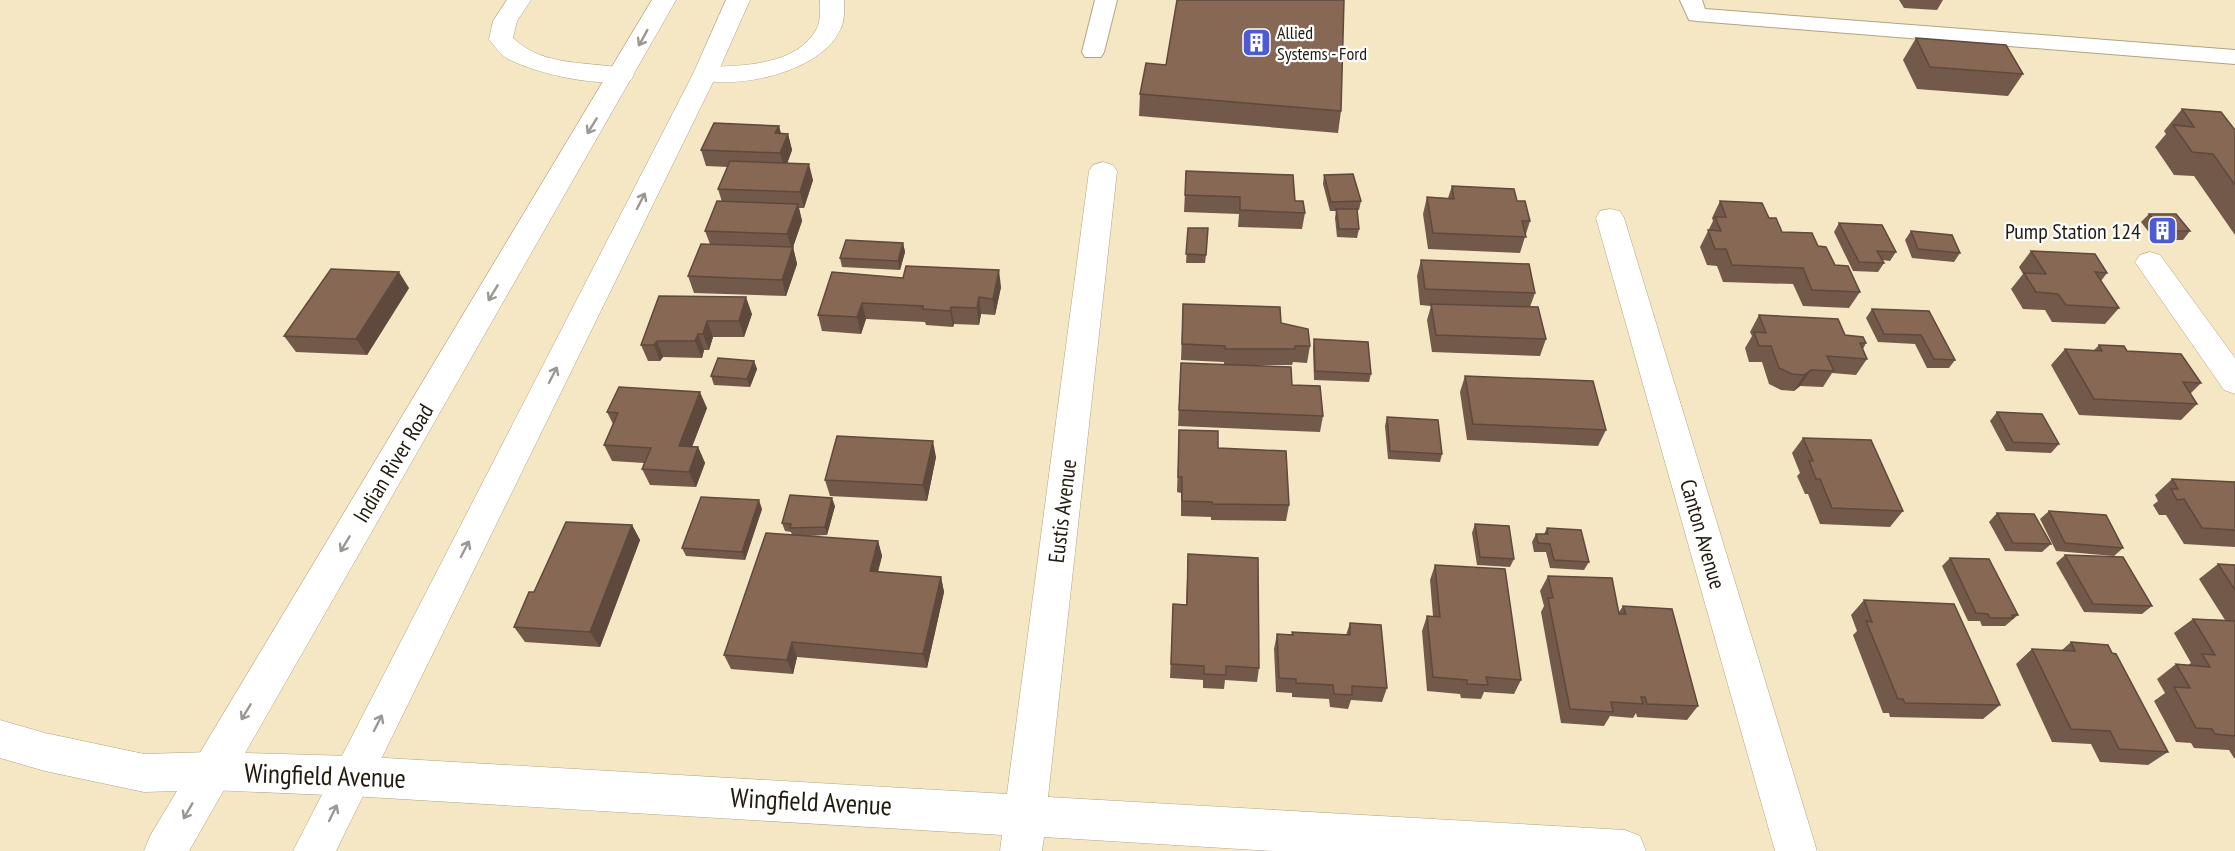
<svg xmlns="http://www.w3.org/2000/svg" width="2235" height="851" font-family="'PT Sans Narrow',sans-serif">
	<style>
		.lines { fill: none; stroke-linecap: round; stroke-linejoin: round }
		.lane-casing { stroke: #b1a483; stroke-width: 2 }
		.street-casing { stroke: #b1a483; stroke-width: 1 }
		.primary-casing { stroke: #b1a483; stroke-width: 1 }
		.lane { fill: #fff; fill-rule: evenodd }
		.street { fill: #fff; fill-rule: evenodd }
		.primary { fill: #fff; fill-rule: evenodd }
		.wall { fill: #735949 }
		.shaded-wall { fill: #5e493c }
		.building { fill: #866855; stroke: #5e493c; stroke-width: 1.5 }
		.oneway { stroke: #9b9893 }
		.labels { text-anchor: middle; stroke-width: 4.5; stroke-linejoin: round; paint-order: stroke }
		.far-poi-label { font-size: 18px; fill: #211b0f; stroke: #fff; text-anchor: start }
		.poi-label { font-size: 22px; fill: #211b0f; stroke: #fff; text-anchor: end }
		.street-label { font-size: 22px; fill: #211b0f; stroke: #fff }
		.near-street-label { font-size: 27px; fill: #211b0f; stroke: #fff }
	</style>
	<rect width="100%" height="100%" fill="#f5e6c4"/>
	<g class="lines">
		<defs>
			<g id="lane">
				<path d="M1095,0H1117L1104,52L1101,57H1085L1082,52Z"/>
				<path d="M1680,0H1702L1705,9L2235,50V64L1697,21L1689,20Z"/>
			</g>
			<g id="street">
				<path d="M507,0H531L517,21L513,38C545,69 592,60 631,70L634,75L631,80C599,88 538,74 508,59C501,55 494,46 489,39L493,21Z"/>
				<path d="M820,0H844C844,9 845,19 841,28C823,72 738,90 696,79L693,74L696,69L705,67C741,66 798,66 817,28C821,20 820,9 820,0Z"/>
				<path d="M1103,162L1113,165L1117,171L1048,797L1625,830L1640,836L1646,851H1273L1044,837L1042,851H1000L1002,835L351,796L211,790L144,792L45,771L0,758V720L45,733L144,754L211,752L351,756L1007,794L1089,171L1093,165Z"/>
				<path d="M1610,209L1620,211L1624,218L1817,851H1775L1596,218L1600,211Z"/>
				<path d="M2150,252L2160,255L2235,358V394L2224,390L2135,262L2140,255Z"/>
			</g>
			<g id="primary">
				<path d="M652,0H676L189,851H144L150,836Z"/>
				<path d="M726,0H750L717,74L336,851H293L693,74Z"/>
			</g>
		</defs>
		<use href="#lane" class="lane-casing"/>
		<use href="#street" class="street-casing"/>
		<use href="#primary" class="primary-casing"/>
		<use href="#lane" class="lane"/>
		<use href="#street" class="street"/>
		<use href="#primary" class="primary"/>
	</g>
	<g class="wall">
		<path d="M1899,0H1943L1937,10L1904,8Z"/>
		<path d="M1916,38L2023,74L2008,96L1917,89L1903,60Z"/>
		<path d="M1166,65L1341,111L1338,133L1139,116L1140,94Z"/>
		<path d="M2182,109L2235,130V235L2194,176L2174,175L2155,147L2166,134L2164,131Z"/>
		<path d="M779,126L781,134H788L792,150L787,163L813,180L804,208H799L802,221L793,247L797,264L786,296L694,293L688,276L710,244L705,231L722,202L718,189L728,167L706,166L701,150Z"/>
		<path d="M1186,171L1295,201L1305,213L1302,229L1238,227L1239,214L1184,212Z"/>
		<path d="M1324,175L1361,201L1359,210H1357L1359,229L1357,238L1337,237L1335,218L1336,211H1330L1323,184Z"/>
		<path d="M1452,186L1517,201L1530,221L1520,253L1428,249L1423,214L1427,197L1448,198Z"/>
		<path d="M1720,201L1769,218L1782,232L1818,246L1860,292L1849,308L1803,306L1793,284L1723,282L1717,266L1707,265L1700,247L1713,221L1712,218Z"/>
		<path d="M2149,214L2190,231L2183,240H2155L2141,222Z"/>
		<path d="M1839,223L1896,252L1890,261L1882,260L1884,263L1878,272L1853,271L1834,232Z"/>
		<path d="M1188,228L1206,255L1205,263H1186Z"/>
		<path d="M1911,231L1960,253L1954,262L1912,258L1905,240Z"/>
		<path d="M903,243L905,252L900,270L842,267L840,258Z"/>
		<path d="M2031,251L2107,273L2101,281L2119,308L2105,324L2052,322L2045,310L2023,309L2011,289L2023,274L2019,267Z"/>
		<path d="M1421,260L1535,293L1530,307L1546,339L1540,356L1432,352L1427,320L1431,306L1420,305L1417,276Z"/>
		<path d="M832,272L1001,287L995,315L981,314L979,325L954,324L953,327L926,325L925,322L866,319L861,334L822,331L818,315Z"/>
		<path d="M409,288L367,355L296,352L284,336Z"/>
		<path d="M659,296L752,314L744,337H713L709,350H704L702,358L663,357L660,361H648L641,345Z"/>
		<path d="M1183,304L1281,323L1310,346L1307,363L1293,362L1292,365H1251L1292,385L1323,416L1320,432L1178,426L1180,379L1224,364V362L1181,360Z"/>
		<path d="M1872,309L1929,311L1955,360L1949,368H1927L1915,344L1878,342L1866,318Z"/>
		<path d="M1759,315L1866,343L1863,349L1867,359L1856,375L1832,373L1823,387L1800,386L1794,391L1781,390L1769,384L1762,362H1749L1745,348L1752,336L1750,332Z"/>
		<path d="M1314,339L1371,374L1369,382L1314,380L1313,348Z"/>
		<path d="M2099,345L2127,351L2201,383L2190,394L2197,404L2181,420L2079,415L2051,365L2065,349L2094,350Z"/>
		<path d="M754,361L757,369L750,387L714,385L711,376Z"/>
		<path d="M1465,376L1606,430L1598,446L1467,440L1460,392Z"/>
		<path d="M707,408L692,447H698L705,463L696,487L650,485L642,469L644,463L612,461L604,445L613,424L607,412Z"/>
		<path d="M1997,412L2059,444L2051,453L2006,451L1990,421Z"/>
		<path d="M1387,417L1442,454L1440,462L1388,459L1385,426Z"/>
		<path d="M1179,430L1218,448L1289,505L1286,521L1211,520V517L1181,516V493L1177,492Z"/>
		<path d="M1803,438L1903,511L1890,527L1820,524L1808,494H1805L1797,476L1800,473L1792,453Z"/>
		<path d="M936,457L927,501L830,496L825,480Z"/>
		<path d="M2172,479L2235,482V547L2184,544L2166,515H2159L2153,505L2158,501L2155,495Z"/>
		<path d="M835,506L827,535L807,536L878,541L882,556L878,572L941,577L944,592L927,668L797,657L793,674L731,669L724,655L792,535L791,532L785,531L782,523Z"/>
		<path d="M762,509L745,560L686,556L682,548Z"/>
		<path d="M2049,511L2123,548L2114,556L2056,551L2040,519Z"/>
		<path d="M1997,513L2051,544L2042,552L2005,551L1989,522Z"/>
		<path d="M1475,524L1514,559L1510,567L1477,565L1472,533Z"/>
		<path d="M632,525L640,540L600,647L525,642L514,627Z"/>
		<path d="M1547,528L1589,562L1584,570L1550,568L1546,552H1534L1532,542L1536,534H1544Z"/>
		<path d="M1188,554L1259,668L1257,682L1225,680L1224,689L1203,688V680L1170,678L1173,604L1186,605Z"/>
		<path d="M2065,555L2152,606L2142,614L2084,612L2056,563Z"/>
		<path d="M1950,558L2018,615L2005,626H1982L1980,621H1968L1942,566Z"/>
		<path d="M2218,564L2235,565V758H2234L2229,750L2194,748L2191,743L2176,742L2154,701L2165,693L2157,679L2176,664L2188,665L2191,663L2174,633L2193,619L2225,620L2199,579Z"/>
		<path d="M1435,565L1521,680L1514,694L1484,692L1481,699L1461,698L1460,694L1427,691L1422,631L1427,616H1433L1430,580Z"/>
		<path d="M1548,576L1619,612L1623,606L1698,706L1687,720L1637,717L1636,713L1633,718L1610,716L1604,726L1561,723L1541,612L1544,606L1540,591Z"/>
		<path d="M1864,600L2000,705L1983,719L1890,717L1889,713H1883L1853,635L1857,631L1851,615Z"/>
		<path d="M1350,623L1387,688L1382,702L1351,700L1348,709L1330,707L1329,699L1292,697V693L1276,692L1274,649L1277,634H1292V632L1346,635Z"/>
		<path d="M2071,642L2112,653L2168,752L2148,765L2100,762L2091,744L2052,742L2016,664L2032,649L2061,651Z"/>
	</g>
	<g class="shaded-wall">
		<path d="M779,126L783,142L775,133Z"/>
		<path d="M788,134L792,150L785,170L780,153Z"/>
		<path d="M809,164L813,180L804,208L800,192Z"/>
		<path d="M798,204L802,221L793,247L797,264L786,296L782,280L792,250L787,234Z"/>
		<path d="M903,243L905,252L900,270L898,261Z"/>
		<path d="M999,270L1001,287L995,315L993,299Z"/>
		<path d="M399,272L409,288L367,355L356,339Z"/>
		<path d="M746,297L752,314L744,337L739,321Z"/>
		<path d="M979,297L981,314L979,325L977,308Z"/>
		<path d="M862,303L866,319L861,334L857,317Z"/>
		<path d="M951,307L954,324L953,327L950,311Z"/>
		<path d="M707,321L713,337L709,350L703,334Z"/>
		<path d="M698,334L704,350L702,358L695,341Z"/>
		<path d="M657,341L663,357L660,361L654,345Z"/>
		<path d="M754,361L757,369L750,387L747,379Z"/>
		<path d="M1811,370L1800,386L1794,391L1804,375Z"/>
		<path d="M700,392L707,408L686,462L679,446Z"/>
		<path d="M933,441L936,457L927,501L923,485Z"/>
		<path d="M698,447L705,463L696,487L689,472Z"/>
		<path d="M832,498L835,506L827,535L825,527Z"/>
		<path d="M759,500L762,509L745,560L742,552Z"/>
		<path d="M632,525L640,540L600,647L590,632Z"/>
		<path d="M878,541L882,556L874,586L870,571Z"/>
		<path d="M941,577L944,592L927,668L923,654Z"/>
		<path d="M792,642L797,657L793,674L787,660Z"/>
	</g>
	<g class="building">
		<path d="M1177,0H1344L1341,111L1140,94L1146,63L1166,65Z"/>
		<path d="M1916,38L2006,45L2023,74L1930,67Z"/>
		<path d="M2182,109L2221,112L2235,130V185L2213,154L2192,152L2173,125L2194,127Z"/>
		<path d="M714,123L779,126L775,133L788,134L780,153L701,150Z"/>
		<path d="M730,161L809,164L800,192L718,189Z"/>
		<path d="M1186,171L1293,175L1295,201H1303L1305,213L1240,210V197L1185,195Z"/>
		<path d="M1353,174L1361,201L1331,202L1324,175Z"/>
		<path d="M1452,186L1514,189L1517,201H1525L1530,221H1522L1526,237L1433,233L1427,197L1454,199Z"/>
		<path d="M717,201L798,204L787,234L705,231Z"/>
		<path d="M1720,201L1762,203L1769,218H1776L1782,232L1812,233L1818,246L1826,247L1835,265L1848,266L1860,292L1812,290L1803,268L1732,265L1726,249H1715L1708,230L1721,231L1715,217H1726Z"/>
		<path d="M1336,209H1357L1359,229H1339Z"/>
		<path d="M2149,214H2176L2190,231H2162Z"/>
		<path d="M1839,223L1882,225L1896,252L1877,251L1884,263L1859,262Z"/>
		<path d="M1188,228H1208L1206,255L1186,254Z"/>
		<path d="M1911,231L1952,235L1960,253L1918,249Z"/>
		<path d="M846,240L903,243L898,261L840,258Z"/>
		<path d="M701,244L793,247L782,280L688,276Z"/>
		<path d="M2031,251L2095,254L2107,273L2095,272L2119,308L2066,305L2058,294L2036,292L2024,273L2046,274Z"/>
		<path d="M1421,260L1529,264L1535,293L1425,289Z"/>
		<path d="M906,266L999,270L993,299L979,297L977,308L951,307L950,311L923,309V306L862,303L857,317L818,315L832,272L903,278Z"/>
		<path d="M331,269L399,272L356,339L284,336Z"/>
		<path d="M659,296L746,297L739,321H707L703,334H698L695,341H657L654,345H641Z"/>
		<path d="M1183,304L1280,307L1281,323L1308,329L1310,346H1295V349H1225V346L1182,344Z"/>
		<path d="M1431,304L1538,307L1546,339L1436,335Z"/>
		<path d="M1872,309L1929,311L1955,360L1934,359L1921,335L1884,334Z"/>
		<path d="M1759,315L1838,319L1845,335L1863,337L1866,343H1860L1867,359L1827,356L1834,371L1811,370L1804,375L1792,374L1779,368L1771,346H1759L1754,332L1766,333Z"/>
		<path d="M1314,339L1368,342L1371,374L1315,371Z"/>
		<path d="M2099,345L2124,346L2127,351L2181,354L2201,383L2183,382L2197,404L2094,399L2065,349L2102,351Z"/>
		<path d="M718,358L754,361L747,379L711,376Z"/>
		<path d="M1181,363L1291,367L1292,385L1320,386L1323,416L1179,410Z"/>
		<path d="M1465,376L1593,381L1606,430L1473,424Z"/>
		<path d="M619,387L700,392L679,446L698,447L689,472L642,469L651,448L604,445L618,413L607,412Z"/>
		<path d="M1997,412L2042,414L2059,444L2013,442Z"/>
		<path d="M1387,417L1438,420L1442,454L1390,451Z"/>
		<path d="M1179,430L1218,431V448L1286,451L1289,505L1213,504L1212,502L1182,501V477H1178Z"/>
		<path d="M837,436L933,441L923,485L825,480Z"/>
		<path d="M1803,438L1871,440L1903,511L1832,508L1820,479H1816L1809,461H1813Z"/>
		<path d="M2172,479L2235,482V530L2202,528L2184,499L2177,500L2171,489H2178Z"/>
		<path d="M790,495L832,498L825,527L790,528L791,524L782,523Z"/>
		<path d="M701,497L759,500L742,552L682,548Z"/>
		<path d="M2049,511L2106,515L2123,548L2065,543Z"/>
		<path d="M1997,513L2034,514L2051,544L2013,543Z"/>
		<path d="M566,522L632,525L590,632L514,627L529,592H534Z"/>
		<path d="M1475,524L1509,526L1514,559L1480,557Z"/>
		<path d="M1547,528L1581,530L1589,562L1554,560L1550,544L1538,543L1536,534H1548Z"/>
		<path d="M766,533L878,541L870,571L941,577L923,654L792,642L787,660L724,655Z"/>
		<path d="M1188,554L1258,558L1259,668L1226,666V675L1204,674V666L1171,664L1173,604L1187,605Z"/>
		<path d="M2065,555L2123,557L2152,606L2093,604Z"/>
		<path d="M1950,558L1989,559L2018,615H2012L2013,618H1990L1988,614L1976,613Z"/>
		<path d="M2218,564L2235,565V590Z"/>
		<path d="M1435,565L1505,569L1521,680L1486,677L1488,685L1467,684V680L1433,677L1427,616L1440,617Z"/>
		<path d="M1548,576L1612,578L1619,614H1626L1623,606L1672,609L1698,706L1647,704L1645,697H1641L1643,704L1611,702L1613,712L1570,709L1548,598H1553Z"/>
		<path d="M1864,600L1954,604L2000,705L1905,703L1903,699H1898L1866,621L1872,622Z"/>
		<path d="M2193,619L2235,621V736L2215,734L2212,729L2196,728L2174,687L2190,688L2176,664L2210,667L2202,654L2215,655Z"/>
		<path d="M1350,623L1381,625L1387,688L1352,686V695L1334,694L1333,685L1296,683V679L1279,678L1277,634L1293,635L1292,632L1350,635Z"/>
		<path d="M2071,642L2108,645L2112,653L2116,654L2168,752L2119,749L2110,731L2071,729L2032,649L2075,651Z"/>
	</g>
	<defs><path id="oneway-shaft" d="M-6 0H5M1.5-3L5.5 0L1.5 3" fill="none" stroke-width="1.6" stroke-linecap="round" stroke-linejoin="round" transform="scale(1.5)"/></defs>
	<g class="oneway">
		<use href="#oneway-shaft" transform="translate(643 38) rotate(119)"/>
		<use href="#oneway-shaft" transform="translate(592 126) rotate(121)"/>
		<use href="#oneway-shaft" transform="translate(641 201) rotate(-63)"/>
		<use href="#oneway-shaft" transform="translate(493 293) rotate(121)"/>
		<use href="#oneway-shaft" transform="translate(553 375) rotate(-63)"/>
		<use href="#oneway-shaft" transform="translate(345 544) rotate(121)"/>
		<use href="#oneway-shaft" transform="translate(465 549) rotate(-63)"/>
		<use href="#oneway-shaft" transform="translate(246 712) rotate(121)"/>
		<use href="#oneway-shaft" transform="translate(378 723) rotate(-63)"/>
		<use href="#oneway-shaft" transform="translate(188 811) rotate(120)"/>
		<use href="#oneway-shaft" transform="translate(333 813) rotate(-64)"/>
	</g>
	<defs>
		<symbol id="building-square" viewBox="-11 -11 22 22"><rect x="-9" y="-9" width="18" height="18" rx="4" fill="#4d5ad0" stroke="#fff"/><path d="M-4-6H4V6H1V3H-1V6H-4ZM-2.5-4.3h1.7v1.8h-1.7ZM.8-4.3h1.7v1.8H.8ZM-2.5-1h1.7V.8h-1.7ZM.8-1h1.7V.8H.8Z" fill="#fff"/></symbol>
	</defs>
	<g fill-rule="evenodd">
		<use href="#building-square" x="1240" y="26" width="33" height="33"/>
		<use href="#building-square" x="2146" y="214" width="33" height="33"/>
	</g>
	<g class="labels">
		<g class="far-poi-label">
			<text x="1277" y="39">Allied<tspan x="1277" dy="21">Systems - Ford</tspan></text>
		</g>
		<g class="poi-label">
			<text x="2141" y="239">Pump Station 124</text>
		</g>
		<g class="street-label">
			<text transform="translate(393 463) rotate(-59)" y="8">Indian River Road</text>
			<text transform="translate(1062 511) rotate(-83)" y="8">Eustis Avenue</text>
			<text transform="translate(1703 534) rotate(74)" y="8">Canton Avenue</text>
		</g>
		<g class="near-street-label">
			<text transform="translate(325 776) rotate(2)" y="9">Wingfield Avenue</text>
			<text transform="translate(811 802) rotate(3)" y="9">Wingfield Avenue</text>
		</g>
	</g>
</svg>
